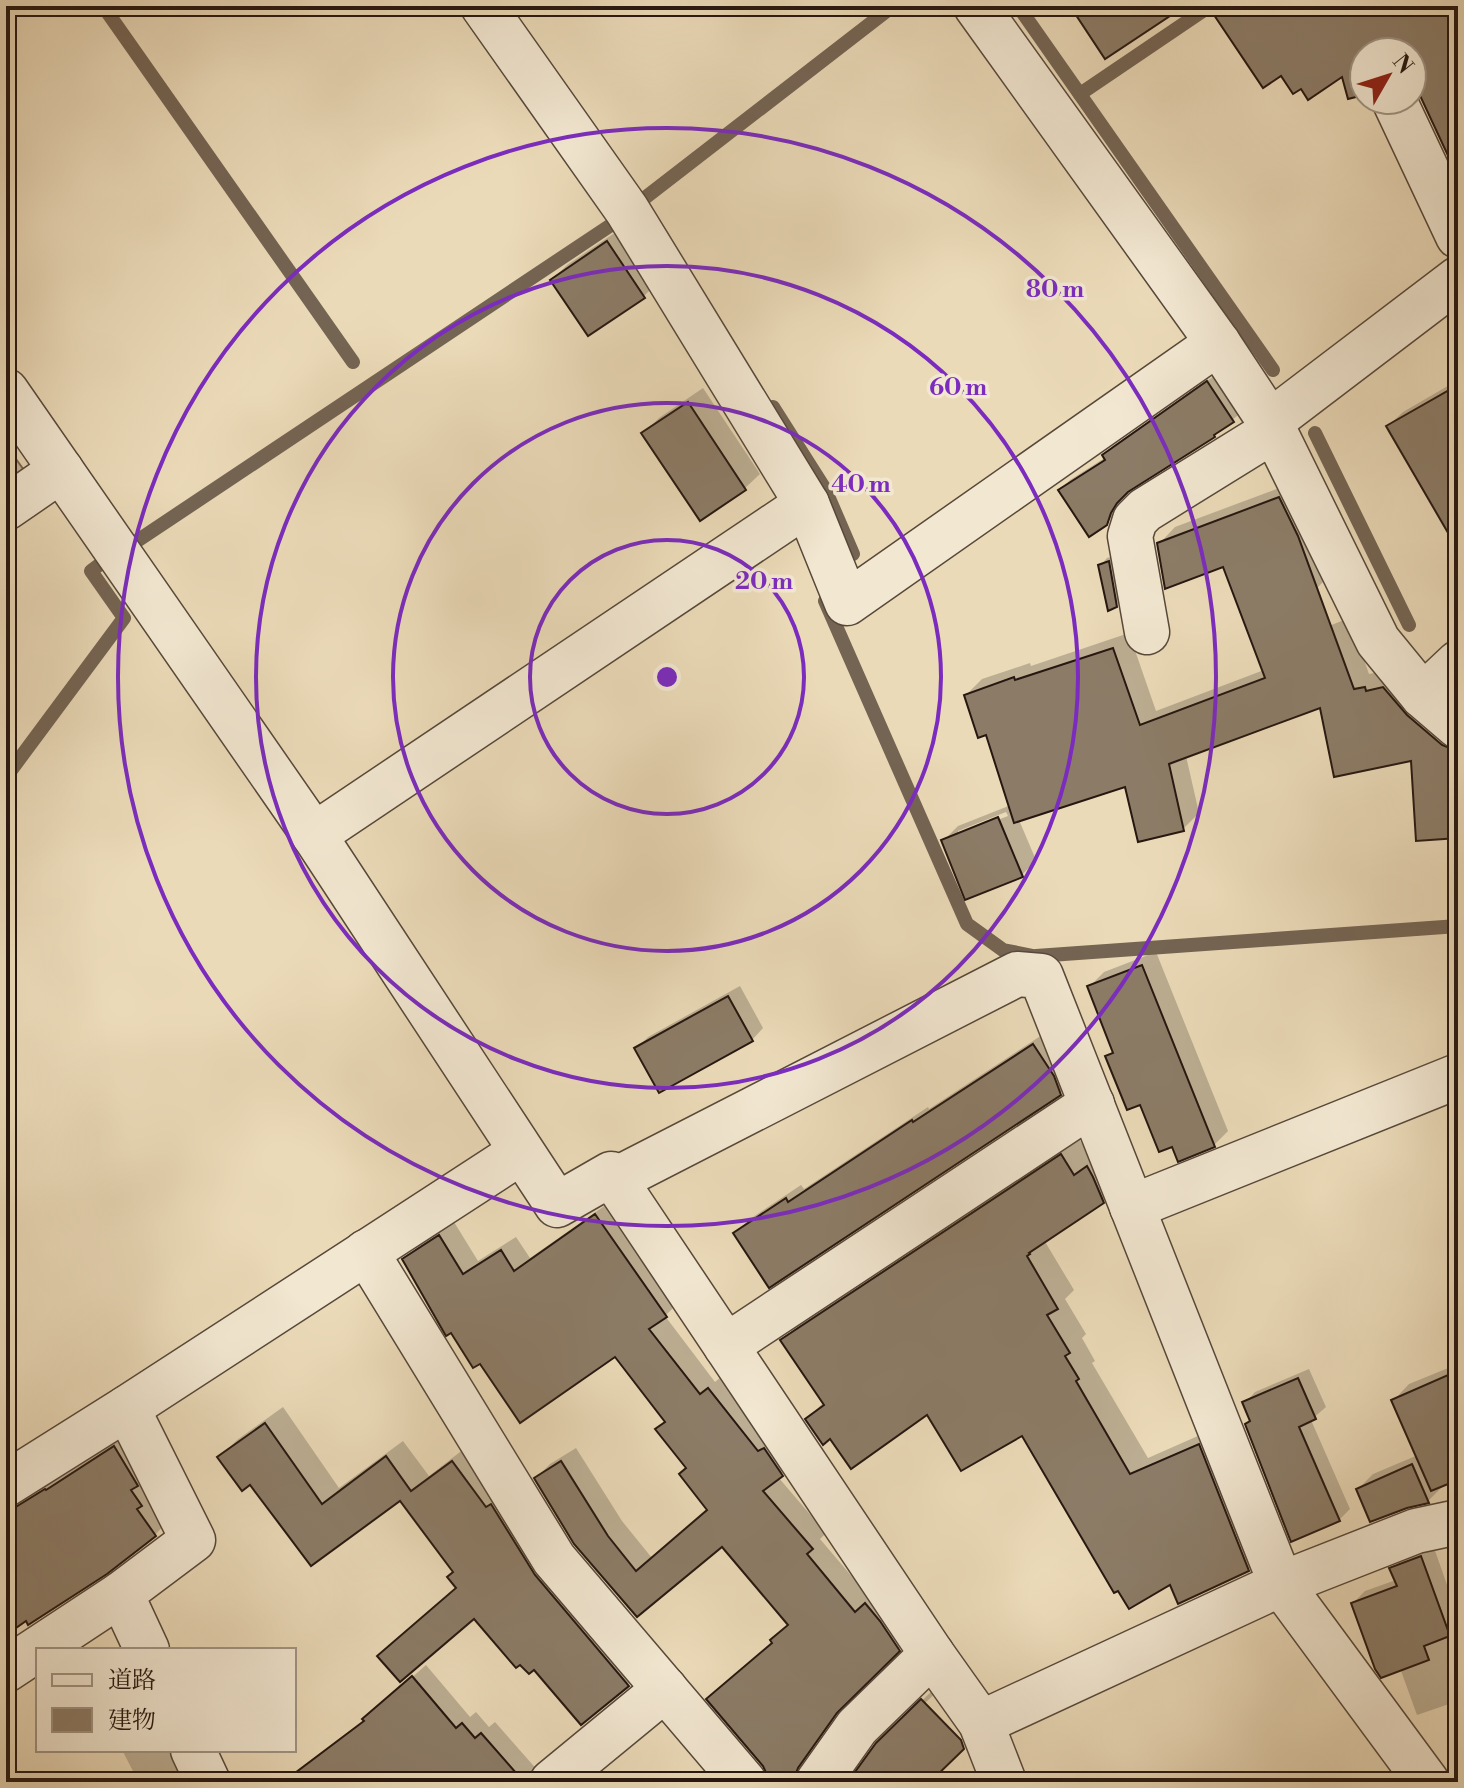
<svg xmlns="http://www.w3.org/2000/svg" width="1464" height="1788" font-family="'Libre Bodoni','Noto Serif JP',serif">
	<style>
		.green { fill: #cab99b; stroke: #786856; stroke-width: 2 }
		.shadow { fill: #0003; fill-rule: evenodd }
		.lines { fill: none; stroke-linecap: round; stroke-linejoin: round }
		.stream { stroke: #746453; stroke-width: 14 }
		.building { fill: #8c7c67; stroke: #261710; stroke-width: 2 }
		.minor-casing { stroke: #57483a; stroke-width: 47 }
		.minor { stroke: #f2e7d1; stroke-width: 44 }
		.ring { fill: none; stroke: #7b2cbf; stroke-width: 4 }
		.centre { fill: #7b2cbf; stroke: #f2e7d1; stroke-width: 4 }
		.ring-label { font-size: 24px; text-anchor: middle; font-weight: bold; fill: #7b2cbf; stroke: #f2e7d1; stroke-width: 7; stroke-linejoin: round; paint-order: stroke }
	</style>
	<rect width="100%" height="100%" fill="#ebdab8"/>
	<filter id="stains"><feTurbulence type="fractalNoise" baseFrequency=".0025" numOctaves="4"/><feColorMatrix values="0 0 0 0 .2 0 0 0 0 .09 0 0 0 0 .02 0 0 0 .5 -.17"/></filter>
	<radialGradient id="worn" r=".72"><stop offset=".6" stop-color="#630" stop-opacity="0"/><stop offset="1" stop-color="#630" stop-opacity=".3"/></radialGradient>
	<path class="green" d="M6,445L26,473L6,487Z"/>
	<g class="shadow">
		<path d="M622,228L658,282L644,296L552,280L567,265Z"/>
		<path d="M1217,374L1243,411L1214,435L1127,490L1121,500L1117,512L1106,523L1060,490L1070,480L1106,457L1104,455L1114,445Z"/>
		<path d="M1458,380V496L1388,426L1403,412Z"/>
		<path d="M703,388L760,474L745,488L701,518L644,433L659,418Z"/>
		<path d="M1295,482L1332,573L1316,589L1309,634L1349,618L1369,674L1380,672L1458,730V836L1413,758L1321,706L1186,756L1199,813L1183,829L1126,784L1019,820L1036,860L1022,875L943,841L958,826L1011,805L987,733L966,695L982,679L1030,663L1031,666L1129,633L1156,711L1264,670L1224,564L1159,544L1175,527ZM1006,812L1008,816L958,835V831Z"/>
		<path d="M1116,555L1123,598L1116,605L1100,566L1107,558Z"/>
		<path d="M1156,952L1228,1131L1214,1145H1173L1108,1056L1114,1050L1090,986L1104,972Z"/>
		<path d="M740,986L763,1028L752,1040L637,1048L648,1037Z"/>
		<path d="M1048,1031L1075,1078L1060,1093L735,1233L750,1219L801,1185L804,1189L928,1107L929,1109Z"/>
		<path d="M1079,1139L1092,1159L1120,1184L1103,1202L1044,1240L1074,1290L1065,1299L1086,1334L1082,1338L1095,1361L1092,1363L1148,1458L1216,1428L1265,1552L1248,1570L1171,1582L1022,1433L927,1412L831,1437L807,1419L824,1402L783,1340L800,1323Z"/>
		<path d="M610,1202L680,1301L665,1316L715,1382L723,1375L796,1460L778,1477L826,1533L820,1539L871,1599L913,1635L850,1697L811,1751L807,1763L804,1782H770L771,1778L723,1685L773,1642L790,1624L722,1544L637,1615L536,1478L550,1464L576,1448L622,1521L652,1558L709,1509L667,1421L615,1354L405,1259L419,1245L454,1222L478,1261L516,1237L530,1258Z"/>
		<path d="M1458,1364V1478L1443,1486L1428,1501L1406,1506L1358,1489L1373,1474L1418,1455L1394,1400L1409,1384Z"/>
		<path d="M1309,1369L1326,1407L1311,1420L1350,1509L1339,1520L1252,1419L1245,1403L1255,1392Z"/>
		<path d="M283,1407L339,1488L403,1441L429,1476L469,1445L645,1668L628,1684L582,1723L535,1667L457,1587L455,1572L401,1498L311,1563L251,1482L220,1457L237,1440Z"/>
		<path d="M128,1434L168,1521L155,1535L26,1619L6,1618V1510L60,1477V1478Z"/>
		<path d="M1433,1545L1458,1616V1701L1417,1715L1400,1668L1353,1603L1365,1591L1396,1580L1392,1569L1404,1557Z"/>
		<path d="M426,1665L470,1717L476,1712L489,1727L495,1722L539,1772L535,1782H282L365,1719Z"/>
		<path d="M937,1686L940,1689L925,1703L893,1729Z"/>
		<path d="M122,1750H184L200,1782H129L126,1778L133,1771Z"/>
	</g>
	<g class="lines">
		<g class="stream">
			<path d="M103,6L353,362"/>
			<path d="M1018,6L1273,370"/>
			<path d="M1080,94L1210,6"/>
			<path d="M637,204L893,6"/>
			<path d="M773,407L825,489L853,554"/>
			<path d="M1315,433L1409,625"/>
			<path d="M128,547L611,225"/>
			<path d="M825,601L967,924L1003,950L1033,956"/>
			<path d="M6,777L124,618L91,571L99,565"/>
			<path d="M1036,956L1458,926"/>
		</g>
	</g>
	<g class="building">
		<path d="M1070,6H1185L1105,59Z"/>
		<path d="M1208,6H1458V177L1417,89L1412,84V52H1364V95L1348,99L1342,77L1308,100L1301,89L1293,94L1281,76L1263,88Z"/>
		<path d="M607,241L645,298L588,336L550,280Z"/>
		<path d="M1207,381L1234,422L1214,435L1215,437L1128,492L1117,503L1111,513L1107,525L1089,537L1058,490L1105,460L1102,455Z"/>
		<path d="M1458,385V550L1386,426Z"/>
		<path d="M688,402L746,490L700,521L641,433Z"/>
		<path d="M1279,497L1298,536L1354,689L1365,687L1366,691L1383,687L1407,715L1442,745L1457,751L1453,752V761L1458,760V838L1416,841L1411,761L1334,777L1320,708L1169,764L1184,831L1138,842L1125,787L1014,823L986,735L978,738L964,695L1014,677L1015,680L1113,648L1140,725L1265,678L1223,567L1165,589L1157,543Z"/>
		<path d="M1109,561L1117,607L1108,611L1098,565Z"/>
		<path d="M998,817L1023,877L965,900L941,840Z"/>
		<path d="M1142,965L1215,1147L1178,1162L1172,1147L1159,1152L1140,1105L1127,1110L1105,1056L1113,1053L1087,986Z"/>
		<path d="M728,996L753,1041L659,1093L634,1048Z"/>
		<path d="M1033,1044L1054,1076L1061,1095L769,1288L733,1233L786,1198L788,1202L912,1120L913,1122Z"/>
		<path d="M1061,1154L1074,1175L1087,1166L1093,1177L1104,1203L1029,1253L1030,1254L1027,1256L1058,1309L1047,1315L1070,1353L1065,1356L1079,1379L1076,1381L1130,1474L1199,1444L1249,1571L1178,1604L1170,1585L1129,1609L1118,1591L1114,1593L1022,1436L961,1471L927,1415L851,1469L830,1439L823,1445L805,1419L824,1405L780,1340Z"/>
		<path d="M595,1214L667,1317L649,1329L700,1394L708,1388L758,1451L764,1448L783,1476L763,1491L813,1549L807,1554L855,1612L865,1603L880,1621L900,1651L837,1713L798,1768L793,1782H768V1777L763,1766L706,1699L772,1643L770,1640L788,1625L722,1547L637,1617L574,1544L534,1478L561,1461L608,1536L636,1571L707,1510L679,1474L686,1468L655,1429L665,1422L615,1357L520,1423L480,1364L473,1368L451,1333L446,1336L402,1259L439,1235L463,1274L501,1250L514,1271Z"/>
		<path d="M1448,1375L1458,1399V1480L1431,1491L1391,1400Z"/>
		<path d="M1298,1378L1316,1419L1299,1427L1340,1521L1291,1542L1245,1424L1250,1421L1242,1402Z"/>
		<path d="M265,1423L322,1504L386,1456L411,1491L452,1461L486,1507L491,1504L535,1575L629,1686L581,1725L534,1670L529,1674L520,1665L516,1668L474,1619L400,1682L377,1656L456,1588L447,1577L453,1572L400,1501L311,1566L250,1485L242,1491L217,1457Z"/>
		<path d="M114,1446L138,1486L131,1490L142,1506L137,1509L156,1536L107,1574L28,1625L26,1621L6,1635V1513L45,1489L46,1490Z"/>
		<path d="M1412,1464L1429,1503L1407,1508L1370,1522L1356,1489Z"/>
		<path d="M1421,1556L1450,1636L1424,1646L1429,1660L1381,1678L1375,1669L1351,1603L1397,1586L1389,1568Z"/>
		<path d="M412,1676L456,1728L462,1723L475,1738L481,1733L524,1782H283L364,1721L362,1719Z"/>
		<path d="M921,1699L961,1740L964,1749L930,1782H864L855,1772L876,1743Z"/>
	</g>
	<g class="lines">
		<defs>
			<g id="minor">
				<path d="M483,6L627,210L807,504L847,603L1218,343"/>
				<path d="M976,6L1218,343L1270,422L1378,641L1423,696L1458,726"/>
				<path d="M1394,100L1458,236"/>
				<path d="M6,391L314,835L557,1205L611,1174L932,1654L981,1723L1004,1782"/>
				<path d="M1270,422L1458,279"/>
				<path d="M6,508L61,470"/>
				<path d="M1147,632L1130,536L1135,520L1145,510L1274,430"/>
				<path d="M1423,696L1458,663"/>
				<path d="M314,835L807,504"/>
				<path d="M615,1180L1017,974L1041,976L1281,1584L1427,1782"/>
				<path d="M1132,1207L1458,1076"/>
				<path d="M366,1252L554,1559L744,1782"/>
				<path d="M726,1346L1092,1104"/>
				<path d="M127,1408L193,1540L121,1594L147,1650"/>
				<path d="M6,1484L127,1408L521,1152"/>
				<path d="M6,1670L121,1594"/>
				<path d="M981,1723L1281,1584L1416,1531L1458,1522"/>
				<path d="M193,1750L208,1782"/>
				<path d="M552,1782L665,1689"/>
				<path d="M818,1782L857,1727L932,1654"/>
			</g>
		</defs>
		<use href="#minor" class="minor-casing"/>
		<use href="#minor" class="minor"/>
	</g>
	<g class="ring">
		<circle cx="667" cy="677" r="137"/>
		<circle cx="667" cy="677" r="274"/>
		<circle cx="667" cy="677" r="411"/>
		<circle cx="667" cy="677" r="549"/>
	</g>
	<circle cx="667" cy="677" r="12" class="centre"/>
	<g class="ring-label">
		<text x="1055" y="297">80 m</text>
		<text x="958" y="395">60 m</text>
		<text x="861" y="492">40 m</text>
		<text x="764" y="589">20 m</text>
	</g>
	<rect width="1464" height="1788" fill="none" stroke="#ebdab8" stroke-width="32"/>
	<rect x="8" y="8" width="1448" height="1772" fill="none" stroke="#261710" stroke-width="4"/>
	<rect x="16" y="16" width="1432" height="1756" fill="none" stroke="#261710" stroke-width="2"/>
	<rect x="36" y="1648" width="260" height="104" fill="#f2e7d1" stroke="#a09484" stroke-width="2"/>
	<rect x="52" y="1674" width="40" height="12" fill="#f2e7d1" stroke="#a09484" stroke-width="2"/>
	<text x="108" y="1688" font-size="24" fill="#261710">道路</text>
	<rect x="52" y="1708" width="40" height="24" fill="#8c7c67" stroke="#a09484" stroke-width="2"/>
	<text x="108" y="1728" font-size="24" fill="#261710">建物</text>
	<g transform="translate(1388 76) rotate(51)"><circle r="38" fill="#f2e7d1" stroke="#a09484" stroke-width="2"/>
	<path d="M0-6L14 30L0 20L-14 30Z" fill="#8f2418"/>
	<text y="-12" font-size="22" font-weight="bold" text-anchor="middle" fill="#261710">N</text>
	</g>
	<rect width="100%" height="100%" filter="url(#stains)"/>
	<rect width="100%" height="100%" fill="url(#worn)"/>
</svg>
